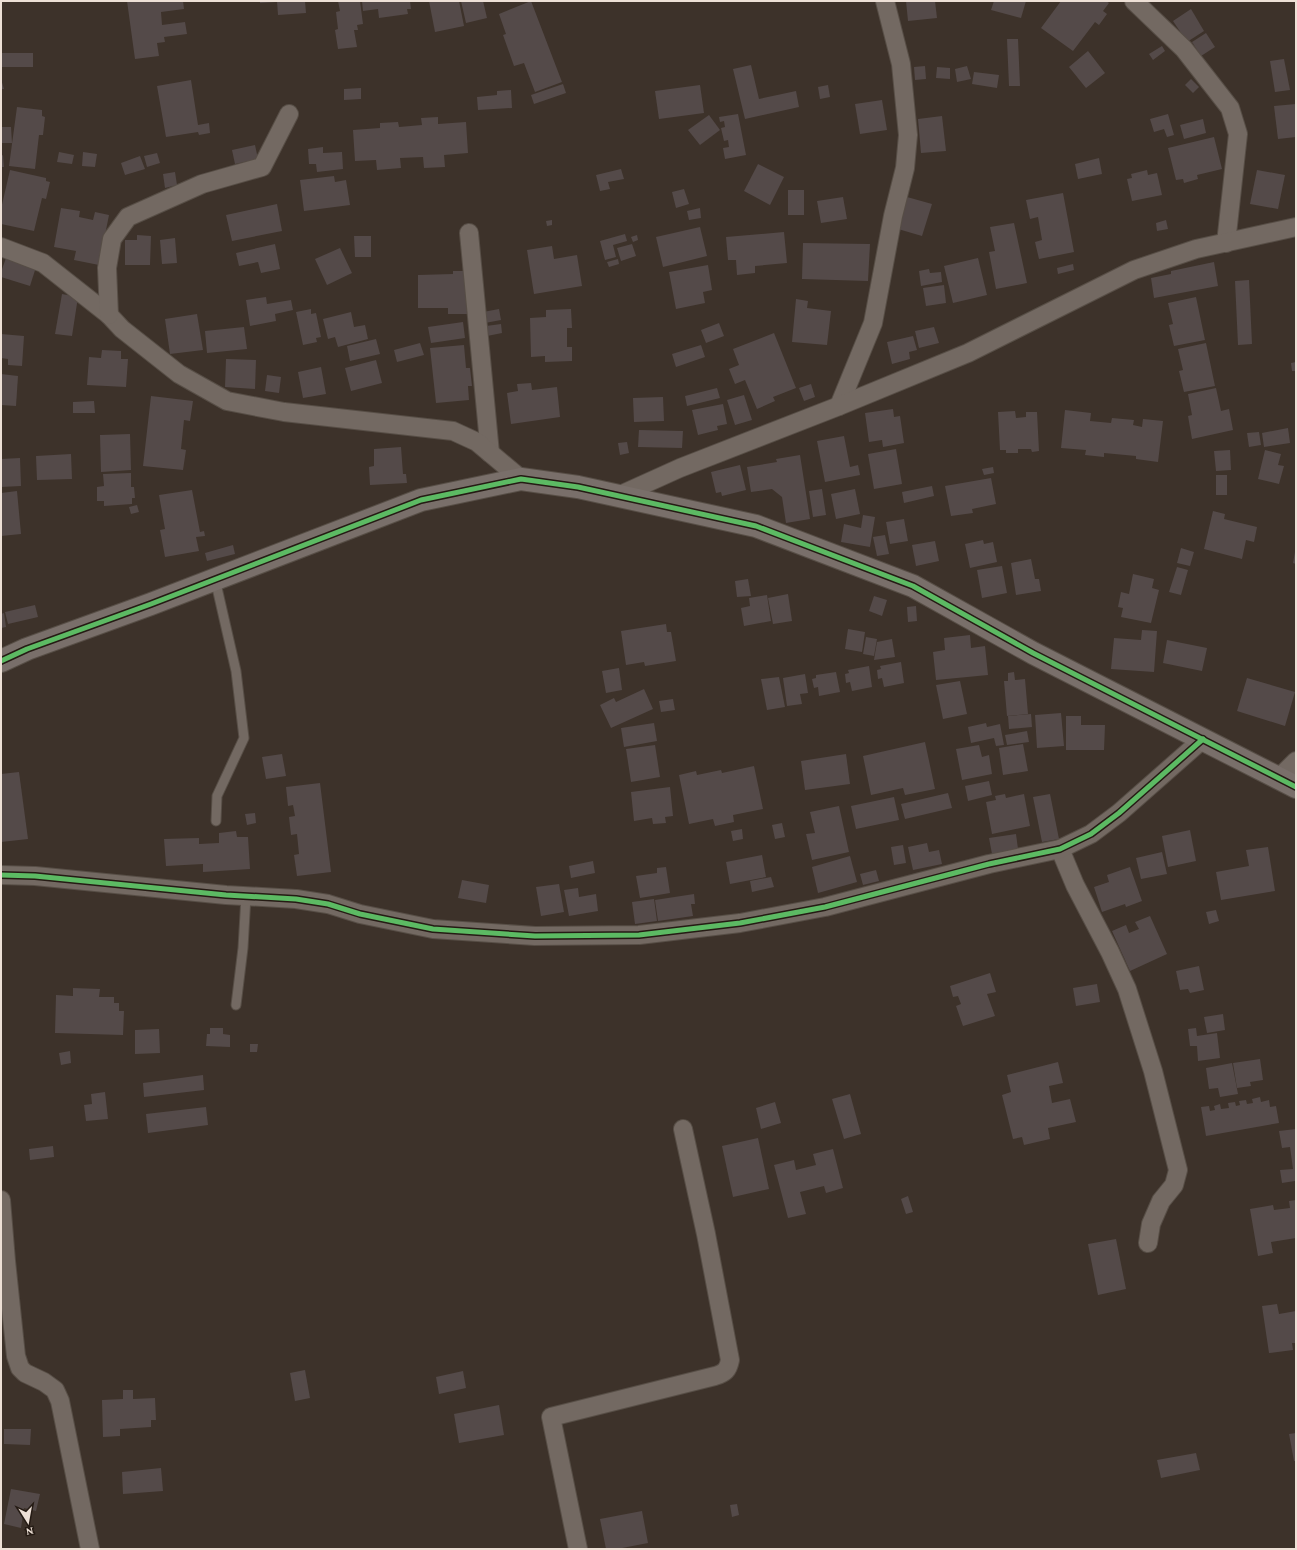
<svg xmlns="http://www.w3.org/2000/svg" width="1297" height="1550" font-family="'Crimson Pro',serif">
	<style>
		.building { fill: #544a49 }
		.lines { fill: none; stroke-linecap: round; stroke-linejoin: round }
		.lane-casing { stroke: #574e46; stroke-width: 11 }
		.street-casing { stroke: #574e46; stroke-width: 20 }
		.secondary-casing { stroke: #574e46; stroke-width: 24 }
		.lane { stroke: #736962; stroke-width: 9 }
		.street { stroke: #736962; stroke-width: 18 }
		.secondary { stroke: #796f6a; stroke-width: 22 }
		.cycleway-casing { stroke: #251b14; stroke-width: 8 }
		.cycleway { stroke: #5cba63; stroke-width: 5 }
	</style>
	<rect width="100%" height="100%" fill="#3d322a"/>
	<g class="building">
		<path d="M127,1H183L184,9L161,12L162,25L185,22L187,34L164,37L165,42L157,43L159,56L135,59Z"/>
		<path d="M260,1H276V2L260,3Z"/>
		<path d="M277,1H305L306,13L278,15Z"/>
		<path d="M338,1H360L363,24L357,25L358,30H354L357,47L338,49L335,30L338,29L336,12L340,11Z"/>
		<path d="M362,1H410L411,9H407L408,14L379,18L378,9L363,11Z"/>
		<path d="M429,1H459L464,26L435,32Z"/>
		<path d="M461,1H483L487,18L466,23Z"/>
		<path d="M531,1L562,82L535,92L524,63L514,66L503,35L506,34L499,14Z"/>
		<path d="M906,1H935L937,18L908,21Z"/>
		<path d="M994,1H1026L1021,18L991,10Z"/>
		<path d="M1061,1H1106L1109,3L1103,11L1107,14L1099,25L1095,22L1073,51L1041,28Z"/>
		<path d="M1191,9L1204,31L1187,42L1173,21Z"/>
		<path d="M1206,33L1215,47L1201,56L1192,42Z"/>
		<path d="M1007,39H1018L1020,86H1009Z"/>
		<path d="M1162,46L1165,51L1153,60L1149,54Z"/>
		<path d="M1088,51L1105,73L1086,88L1069,67Z"/>
		<rect x="2" y="53" width="31" height="14"/>
		<path d="M1284,59L1290,90L1275,92L1270,61Z"/>
		<path d="M751,65L759,99L796,91L799,107L745,119L733,69Z"/>
		<path d="M925,66L926,79L915,80L914,67Z"/>
		<path d="M967,66L971,79L957,82L955,69Z"/>
		<path d="M937,67L950,68V79L936,78Z"/>
		<path d="M974,72L999,75L997,88L972,84Z"/>
		<path d="M1,79L4,89H1Z"/>
		<path d="M1191,79L1199,87L1193,93L1185,85Z"/>
		<path d="M191,80L198,125L209,123L210,133L199,135L198,132L166,137L157,86Z"/>
		<path d="M563,84L566,93L534,104L531,95Z"/>
		<path d="M700,85L704,113L659,119L655,91Z"/>
		<path d="M828,85L830,97L820,99L818,87Z"/>
		<path d="M361,88V99L344,100V89Z"/>
		<path d="M511,90L512,108L478,110L477,97L497,95V91Z"/>
		<path d="M882,100L887,130L860,134L855,104Z"/>
		<path d="M1296,104V137L1278,139L1274,106Z"/>
		<path d="M17,107L42,110V116L45,117L43,135H39L35,169L9,166Z"/>
		<path d="M738,114L746,155L725,159L723,148L729,147L728,140L724,141L721,128L725,127L724,121L720,122L719,117Z"/>
		<path d="M1168,114L1174,135L1167,137L1164,129L1154,132L1150,119Z"/>
		<path d="M709,115L720,130L700,145L688,130Z"/>
		<path d="M942,116L946,151L921,153L918,119Z"/>
		<path d="M438,117V124L466,122L468,153L444,155L445,167L424,168L423,157L400,158L401,168L377,170L376,160L355,161L353,130L380,128V123L398,122L399,127L422,125L421,118Z"/>
		<path d="M1203,119L1206,133L1184,139L1180,125Z"/>
		<path d="M1,127H11L12,143H1Z"/>
		<path d="M1214,137L1222,169L1197,175L1198,179L1184,183L1183,179L1176,180L1168,148Z"/>
		<path d="M255,145L258,159L235,164L232,150Z"/>
		<path d="M323,147V153L342,152L343,169L317,172L316,164H309L308,149Z"/>
		<path d="M59,152L74,155L72,164L57,162Z"/>
		<path d="M83,152L97,154L95,167L82,166Z"/>
		<path d="M157,153L160,163L147,167L144,156Z"/>
		<path d="M3,155L4,167H1V156Z"/>
		<path d="M140,156L145,169L125,175L121,163Z"/>
		<path d="M1099,158L1102,174L1078,179L1075,164Z"/>
		<path d="M758,164L784,177L770,205L744,191Z"/>
		<path d="M621,169L624,179L608,182L610,189L600,191L596,175Z"/>
		<path d="M10,170L46,178V181L50,182L46,199L42,198L34,231L1,224V209Z"/>
		<path d="M1147,170L1148,175L1157,173L1162,195L1132,201L1127,179L1132,178L1131,174Z"/>
		<path d="M1257,170L1285,175L1278,209L1250,204Z"/>
		<path d="M175,172L177,185L165,188L163,174Z"/>
		<path d="M334,176L335,182L346,180L350,205L304,211L300,180Z"/>
		<path d="M684,189L689,204L676,208L672,192Z"/>
		<rect x="788" y="190" width="16" height="25"/>
		<path d="M1063,193L1074,252L1039,259L1035,242L1042,240L1038,217L1030,219L1026,200Z"/>
		<path d="M843,197L847,219L821,223L817,201Z"/>
		<path d="M907,197L932,204L922,236L898,229Z"/>
		<path d="M277,204L282,231L232,241L226,215Z"/>
		<path d="M61,208L80,211L79,217L93,220L95,212L109,215L99,265L74,260L76,251L54,247Z"/>
		<path d="M700,208L701,218L689,220L687,211Z"/>
		<path d="M552,220V225L547,226L546,221Z"/>
		<path d="M1166,220L1168,229L1157,231L1156,223Z"/>
		<path d="M1014,223L1027,283L996,289L989,252L995,251L990,227Z"/>
		<path d="M700,227L707,256L663,267L656,237Z"/>
		<path d="M784,232L787,263L755,266V273L737,275L736,260H728L726,237Z"/>
		<path d="M625,234L627,241L613,245L616,257L605,260L600,241Z"/>
		<path d="M137,235L151,236L150,265H125V240H137Z"/>
		<path d="M637,235L638,240L633,242L631,237Z"/>
		<path d="M354,236H371V257H355Z"/>
		<path d="M175,238L177,263L162,264L160,240Z"/>
		<path d="M803,243L870,244L868,281L802,279Z"/>
		<path d="M275,244L280,269L261,273L258,262L239,266L236,253Z"/>
		<path d="M632,244L636,256L621,261L617,248Z"/>
		<path d="M552,246L554,259L577,255L582,286L534,294L527,250Z"/>
		<path d="M340,248L352,273L327,285L315,259Z"/>
		<path d="M6,258L36,267L30,286L1,277V272Z"/>
		<path d="M978,258L987,295L953,303L944,266Z"/>
		<path d="M618,259L619,264L609,267L607,262Z"/>
		<path d="M1214,262L1218,286L1154,298L1151,278L1171,274V271Z"/>
		<path d="M1073,264L1074,270L1058,274L1057,268Z"/>
		<path d="M708,265L712,290L703,292L705,303L676,309L669,272Z"/>
		<path d="M929,269L930,273L941,272L942,282L921,286L919,271Z"/>
		<path d="M453,271H466L467,314H448V308H418V275L453,274Z"/>
		<path d="M1249,280L1252,344L1238,345L1235,281Z"/>
		<path d="M944,285L946,303L926,306L923,288Z"/>
		<path d="M62,294L78,297L72,336L55,334Z"/>
		<path d="M266,297L267,304L291,300L293,310L275,314L276,321L250,326L246,300Z"/>
		<path d="M1196,297L1205,340L1174,346L1169,325L1173,324L1168,303Z"/>
		<path d="M796,299L808,301L807,308L831,311L827,345L792,342Z"/>
		<path d="M311,309V314L316,313L321,337L316,338L317,342L303,345L296,312Z"/>
		<path d="M499,309L501,320L485,323L483,312Z"/>
		<path d="M571,309L572,328H567V347H572V361L545,362V356L531,357L530,318L546,317V310Z"/>
		<path d="M351,312L354,327L365,325L368,339L338,347L335,337L328,339L323,319Z"/>
		<path d="M197,314L203,350L170,354L165,319Z"/>
		<path d="M463,322L465,338L431,343L428,327Z"/>
		<path d="M719,323L724,336L706,343L701,330Z"/>
		<path d="M501,324L502,333L487,336L486,326Z"/>
		<path d="M244,327L247,349L207,353L205,331Z"/>
		<path d="M934,327L939,343L919,348L915,331Z"/>
		<path d="M774,333L796,388L773,397L775,401L757,409L745,380L735,384L729,369L739,365L733,349Z"/>
		<path d="M1,334L24,336L22,366L8,365V359L1,358Z"/>
		<path d="M913,336L917,350L909,352L910,359L892,364L887,342Z"/>
		<path d="M376,339L380,354L350,361L347,346Z"/>
		<path d="M420,343L424,355L397,362L394,350Z"/>
		<path d="M1206,343L1215,386L1184,392L1179,371L1183,370L1178,349Z"/>
		<path d="M464,345L466,368H470L472,386H468L469,400L436,403L430,348Z"/>
		<path d="M701,345L705,357L676,367L672,354Z"/>
		<path d="M102,350L121,351V359H128L126,387L87,385L89,357L101,358Z"/>
		<path d="M226,359L256,360L255,389L225,387Z"/>
		<path d="M376,360L382,383L351,391L345,368Z"/>
		<path d="M1296,362V371H1292L1291,363Z"/>
		<path d="M321,367L326,394L303,398L298,372Z"/>
		<path d="M1,374L18,376L16,406L1,405Z"/>
		<path d="M267,375L281,377L279,393L265,391Z"/>
		<path d="M531,383L532,390L557,387L560,417L511,424L507,393L518,391L517,384Z"/>
		<path d="M811,384L815,397L804,401L799,388Z"/>
		<path d="M717,388L720,398L687,406L685,396Z"/>
		<path d="M1216,388L1221,411L1229,409L1233,430L1192,439L1188,416L1192,415L1188,394Z"/>
		<path d="M744,395L752,420L735,425L727,400Z"/>
		<path d="M151,396L193,401L190,421L184,420L181,449L186,450L183,470L143,466Z"/>
		<path d="M663,397L664,421L634,422L633,398Z"/>
		<path d="M94,401L95,413H73V402Z"/>
		<path d="M723,404L727,424L717,426L718,430L698,435L692,410Z"/>
		<path d="M893,409L894,417L900,416L904,443L883,447L882,440L869,442L865,413Z"/>
		<path d="M1065,410L1091,413L1090,421L1111,423L1112,418L1134,420L1133,425L1142,427L1143,419L1163,421L1158,462L1136,459V456L1104,453V457L1085,455L1086,450L1061,448Z"/>
		<path d="M1015,411L1016,418L1026,417V412H1037L1039,451L1032,452L1031,449H1018V453H1006V450H1000L998,412Z"/>
		<path d="M1288,428L1290,443L1264,447L1262,433Z"/>
		<path d="M639,430L683,431L682,448L638,447Z"/>
		<path d="M1259,432L1261,445L1249,447L1247,433Z"/>
		<path d="M130,434L131,470L101,472L100,435Z"/>
		<path d="M844,436L850,467L858,465L860,475L825,482L817,441Z"/>
		<path d="M627,442L629,453L620,455L618,443Z"/>
		<path d="M401,447L403,474H406L407,483L370,485L369,467L374,466V449Z"/>
		<path d="M896,449L902,484L874,489L868,454Z"/>
		<path d="M1230,450L1231,470L1216,471L1214,451Z"/>
		<path d="M1265,450L1281,454L1278,465L1284,466L1279,484L1258,479Z"/>
		<path d="M71,454L72,479L37,480L36,456Z"/>
		<path d="M800,455L810,519L786,523L782,497L772,489L751,492L747,467L777,462L776,459Z"/>
		<path d="M20,458L21,486L1,487V459Z"/>
		<path d="M740,465L746,490L722,496L721,492L716,493L711,472Z"/>
		<path d="M993,467L994,473L984,475L982,469Z"/>
		<path d="M131,473V487H134L135,498H132V504L104,506V501H97V487L104,486L103,474Z"/>
		<rect x="1216" y="475" width="11" height="20"/>
		<path d="M991,478L996,504L972,509L973,513L951,516L945,486Z"/>
		<path d="M932,486L934,496L904,503L902,492Z"/>
		<path d="M822,489L826,515L813,517L809,491Z"/>
		<path d="M855,489L860,514L836,519L831,494Z"/>
		<path d="M192,490L200,532L204,531L205,536L196,537L199,551L165,557L160,530L165,529L159,495Z"/>
		<path d="M17,491L21,534L1,536V493Z"/>
		<path d="M137,505L139,512L131,514L129,507Z"/>
		<path d="M1213,511L1225,514L1224,519L1257,527L1254,542L1246,540L1242,559L1204,549Z"/>
		<path d="M863,515L875,517L870,547L841,542L844,524L861,528Z"/>
		<path d="M904,519L908,541L890,544L886,522Z"/>
		<path d="M885,535L889,554L877,556L873,537Z"/>
		<path d="M983,540L984,544L993,542L997,562L970,568L965,544Z"/>
		<path d="M935,541L939,561L916,566L912,545Z"/>
		<path d="M233,545L235,554L207,561L205,553Z"/>
		<path d="M1181,548L1194,552L1190,566L1177,563Z"/>
		<path d="M1295,552H1296V564L1293,563Z"/>
		<path d="M1031,559L1035,579H1039L1041,591L1016,595L1011,563Z"/>
		<path d="M1002,566L1007,593L982,598L977,570Z"/>
		<path d="M1177,567L1188,570L1181,595L1169,592Z"/>
		<path d="M1133,574L1154,579L1152,588L1159,590L1151,623L1121,617L1123,608L1118,607L1121,592L1129,594Z"/>
		<path d="M748,579L751,596L737,597L735,581Z"/>
		<path d="M788,594L792,621L773,624L768,598Z"/>
		<path d="M767,595L771,621L744,626L741,608L750,606L749,598Z"/>
		<path d="M874,596L887,600L882,616L869,611Z"/>
		<path d="M35,605L38,617L8,624L5,612Z"/>
		<path d="M916,606L917,621L908,622L907,607Z"/>
		<path d="M4,613L6,627L1,628V614Z"/>
		<path d="M666,624L667,632H671L676,661L645,666L644,662L626,665L621,631Z"/>
		<path d="M848,629L865,632L862,652L845,649Z"/>
		<path d="M1142,630L1157,631L1154,672L1111,669L1114,638L1141,640Z"/>
		<path d="M970,635L971,648L985,646L988,675L936,680L933,652L945,650L944,638Z"/>
		<path d="M866,637L877,639L874,656L863,654Z"/>
		<path d="M892,639L895,657L874,660L877,642Z"/>
		<path d="M1167,640L1207,648L1202,671L1163,663Z"/>
		<path d="M901,662L904,683L884,687L882,678L878,679L877,670L881,669L880,666Z"/>
		<path d="M869,666L872,687L852,691L850,682L846,683L845,674L849,673L848,670Z"/>
		<path d="M619,668L622,690L606,693L602,671Z"/>
		<path d="M836,672L840,692L819,696L818,687L814,688L812,679L816,678V675Z"/>
		<path d="M1014,672L1015,680L1025,679L1028,714L1007,716L1004,681H1008V673Z"/>
		<path d="M805,674L808,693L800,694L802,704L787,706L783,678Z"/>
		<path d="M779,677L785,707L767,710L761,679Z"/>
		<path d="M1247,678L1295,692L1285,726L1237,711Z"/>
		<path d="M960,681L967,714L943,719L936,685Z"/>
		<path d="M644,689L653,709L611,728L600,705L614,698L616,702Z"/>
		<path d="M673,699L675,710L661,712L659,701Z"/>
		<path d="M1061,713L1064,746L1037,748L1035,715Z"/>
		<path d="M1031,714L1032,727L1009,729L1008,716Z"/>
		<path d="M1066,716H1081V725H1105L1104,750H1066Z"/>
		<path d="M654,723L657,741L624,747L621,728Z"/>
		<path d="M986,723L987,727L1000,724L1004,745L996,746L994,738L971,743L968,727Z"/>
		<path d="M1027,731L1029,742L1007,745L1005,735Z"/>
		<path d="M925,742L935,789L905,795L903,788L871,795L863,756Z"/>
		<path d="M1023,744L1028,771L1003,775L999,748Z"/>
		<path d="M655,745L660,777L631,782L626,749Z"/>
		<path d="M979,745L982,757L989,755L992,774L962,780L956,749Z"/>
		<path d="M282,754L286,776L266,779L262,757Z"/>
		<path d="M846,754L850,784L805,790L801,761Z"/>
		<path d="M754,766L763,809L733,815L734,822L715,826L713,819L689,824L679,775L696,771L697,775L721,770L722,773Z"/>
		<path d="M19,772L28,839L1,842V774Z"/>
		<path d="M989,781L992,795L968,801L965,786Z"/>
		<path d="M320,783L331,872L297,876L294,855L299,854L297,834L291,835L289,817L295,816L293,805L288,806L286,787Z"/>
		<path d="M670,787L673,816L665,817L666,823L653,824L652,818L634,821L631,792Z"/>
		<path d="M948,793L952,808L905,819L901,804Z"/>
		<path d="M1005,794L1006,798L1024,794L1030,826L992,834L986,802L996,800L995,796Z"/>
		<path d="M1050,794L1059,839L1042,842L1033,797Z"/>
		<path d="M894,797L899,820L856,829L851,806Z"/>
		<path d="M839,806L849,852L812,860L806,834L815,833L810,812Z"/>
		<path d="M255,813L256,823L247,825L245,814Z"/>
		<path d="M782,823L785,837L775,839L772,825Z"/>
		<path d="M742,829L743,839L733,841L731,831Z"/>
		<path d="M1190,830L1196,861L1168,867L1162,836Z"/>
		<path d="M236,831L237,837H248L250,869L203,872V864L166,866L164,839L199,838V844L219,843V833Z"/>
		<path d="M1016,834L1018,849L992,854L989,838Z"/>
		<path d="M927,843L929,852L939,850L942,864L913,870L908,847Z"/>
		<path d="M903,845L906,863L894,865L891,847Z"/>
		<path d="M1268,847L1275,891L1221,900L1216,872L1249,866L1246,850Z"/>
		<path d="M1162,852L1167,874L1141,879L1136,858Z"/>
		<path d="M762,855L766,877L730,884L726,862Z"/>
		<path d="M850,856L857,882L818,893L812,867Z"/>
		<path d="M593,861L595,873L571,878L569,866Z"/>
		<path d="M666,867L670,893L640,898L636,876L657,873V868Z"/>
		<path d="M1130,867L1142,901L1126,907L1125,904L1102,912L1094,887L1109,882L1107,875Z"/>
		<path d="M876,870L879,881L863,885L860,874Z"/>
		<path d="M771,877L774,887L752,892L750,881Z"/>
		<path d="M462,880L489,885L486,903L458,898Z"/>
		<path d="M559,884L564,912L541,916L536,887Z"/>
		<path d="M578,888L579,897L596,894L598,911L569,916L564,890Z"/>
		<path d="M694,894L695,904H691L693,916L658,921L655,900Z"/>
		<path d="M654,899L657,921L635,924L632,902Z"/>
		<path d="M1216,910L1219,921L1209,924L1206,912Z"/>
		<path d="M1150,916L1167,954L1130,971L1112,931L1126,925L1129,933L1139,929L1135,922Z"/>
		<path d="M1199,966L1204,990L1190,993L1188,989L1180,990L1176,971Z"/>
		<path d="M990,973L996,992L987,994L995,1016L963,1026L956,1006L961,1004L958,996L953,997L950,986Z"/>
		<path d="M1097,984L1100,1002L1076,1006L1073,988Z"/>
		<path d="M73,988L100,989L99,997H114V1003H119V1011H124L123,1035L55,1033L56,995L73,996Z"/>
		<path d="M1223,1014L1225,1030L1207,1033L1204,1017Z"/>
		<path d="M210,1028H223V1034L230,1035V1047L206,1046L207,1034H210Z"/>
		<path d="M1196,1028L1197,1036L1217,1033L1220,1058L1198,1061L1197,1046H1190L1188,1029Z"/>
		<path d="M159,1029L160,1053L135,1054V1030Z"/>
		<path d="M250,1044H258L257,1052H250Z"/>
		<path d="M70,1051L71,1063L61,1065L59,1053Z"/>
		<path d="M1260,1059L1263,1080L1250,1082L1251,1086L1237,1088L1233,1063Z"/>
		<path d="M1058,1062L1063,1083L1049,1086L1052,1103L1070,1099L1076,1122L1048,1128L1050,1139L1024,1145L1022,1137L1013,1139L1002,1095L1011,1092L1007,1075Z"/>
		<path d="M1232,1063L1238,1094L1220,1097L1218,1088L1209,1089L1206,1068Z"/>
		<path d="M203,1075L204,1090L144,1097L143,1083Z"/>
		<path d="M105,1092L108,1119L86,1121L84,1105L92,1104L91,1094Z"/>
		<path d="M850,1094L861,1134L844,1139L832,1099Z"/>
		<path d="M1260,1097L1261,1102L1269,1100L1270,1107L1276,1106L1279,1123L1206,1136L1201,1107L1209,1106L1210,1111L1215,1110L1214,1106L1220,1104L1221,1109L1229,1108L1228,1103L1235,1102L1236,1106L1240,1105L1239,1101L1246,1100L1247,1104L1253,1103L1252,1099Z"/>
		<path d="M775,1102L781,1123L761,1129L756,1108Z"/>
		<path d="M206,1107L208,1125L148,1133L146,1114Z"/>
		<path d="M1296,1129V1184L1295,1181L1282,1183L1280,1170L1293,1169L1290,1147L1282,1148L1279,1131Z"/>
		<path d="M758,1138L769,1189L733,1197L722,1146Z"/>
		<path d="M53,1146L54,1157L30,1160L29,1149Z"/>
		<path d="M833,1149L843,1188L826,1193L824,1186L800,1192L806,1214L788,1218L774,1165L794,1160L796,1170L816,1165L813,1154Z"/>
		<path d="M908,1196L913,1212L906,1214L901,1199Z"/>
		<path d="M1296,1200V1238L1271,1242L1273,1253L1258,1256L1250,1209L1273,1205L1274,1210L1290,1208L1289,1201Z"/>
		<path d="M1116,1239L1126,1289L1098,1295L1088,1244Z"/>
		<path d="M1277,1304L1279,1314L1296,1311V1343H1292L1293,1350L1269,1353L1262,1306Z"/>
		<path d="M305,1370L310,1398L295,1401L290,1373Z"/>
		<path d="M463,1371L466,1388L439,1394L436,1377Z"/>
		<path d="M123,1390H133V1399L155,1398L156,1420H151V1427L120,1429V1436L103,1437L102,1400L123,1399Z"/>
		<path d="M499,1405L504,1435L459,1443L454,1414Z"/>
		<path d="M4,1429H31L30,1445L4,1444Z"/>
		<path d="M1296,1433V1461H1294L1289,1434Z"/>
		<path d="M1196,1453L1200,1470L1161,1478L1157,1460Z"/>
		<path d="M161,1468L163,1491L123,1494L122,1472Z"/>
		<path d="M11,1489L40,1494L36,1511L24,1508L21,1528L4,1524Z"/>
		<path d="M737,1504L739,1515L732,1517L730,1505Z"/>
		<path d="M642,1511L648,1543L617,1549H606L600,1519Z"/>
	</g>
	<g class="lines">
		<defs>
			<g id="lane">
				<path d="M215,579L236,671L244,738L217,796L216,821"/>
				<path d="M236,1005L243,948L246,896"/>
			</g>
			<g id="street">
				<path d="M1134,1L1184,49L1230,108L1238,134L1226,243"/>
				<path d="M469,233L490,453"/>
				<path d="M1,247L43,263L109,315L122,329L179,374L227,401L284,412L453,431L477,442L521,479"/>
				<path d="M109,315L107,268L112,239L128,217L202,184L262,167L289,114"/>
				<path d="M839,406L873,323L893,216L905,168L908,135L901,64L885,1"/>
				<path d="M618,496L680,468L839,406L968,353L1134,270L1196,249L1296,227"/>
				<path d="M1279,778L1296,761"/>
				<path d="M1060,849L1075,885L1110,952L1127,989L1153,1071L1178,1170L1174,1185L1161,1201L1151,1224L1148,1243"/>
				<path d="M1,875L35,876L226,895L296,899L328,904L360,914L433,929L535,936L639,935L740,923L825,907L989,864L1060,849L1091,834L1119,813L1203,739"/>
				<path d="M1,1200L6,1261L16,1356L20,1368L25,1373L44,1382L55,1390L60,1401L90,1549"/>
				<path d="M578,1549L551,1417L715,1376C725,1373 728,1370 730,1360L706,1234L683,1129"/>
			</g>
			<path id="secondary" d="M1,661L27,649L151,604L421,500L521,479L578,487L756,526L913,586L1033,653L1296,787"/>
		</defs>
		<use href="#lane" class="lane-casing"/>
		<use href="#street" class="street-casing"/>
		<use href="#secondary" class="secondary-casing"/>
		<use href="#lane" class="lane"/>
		<use href="#street" class="street"/>
		<use href="#secondary" class="secondary"/>
		<defs>
			<g id="cycleway">
				<path d="M1,661L27,649L151,604L421,500L521,479L578,487L756,526L913,586L1033,653L1296,787"/>
				<path d="M1,875L35,876L226,895L296,899L328,904L360,914L433,929L535,936L639,935L740,923L825,907L989,864L1060,849L1091,834L1119,813L1203,739"/>
			</g>
		</defs>
		<use href="#cycleway" class="cycleway-casing"/>
		<use href="#cycleway" class="cycleway"/>
	</g>
	<rect width="1297" height="1550" fill="none" stroke="#ede0d6" stroke-width="4"/>
	<g transform="translate(28 1522) rotate(169)" stroke="#251b14" stroke-width="3" paint-order="stroke">
	<path d="M0-3L7 15L0 10L-7 15Z" fill="#ede0d6"/>
	<text y="-6" font-size="11" font-weight="bold" text-anchor="middle" fill="#ede0d6">N</text>
	</g>
</svg>
